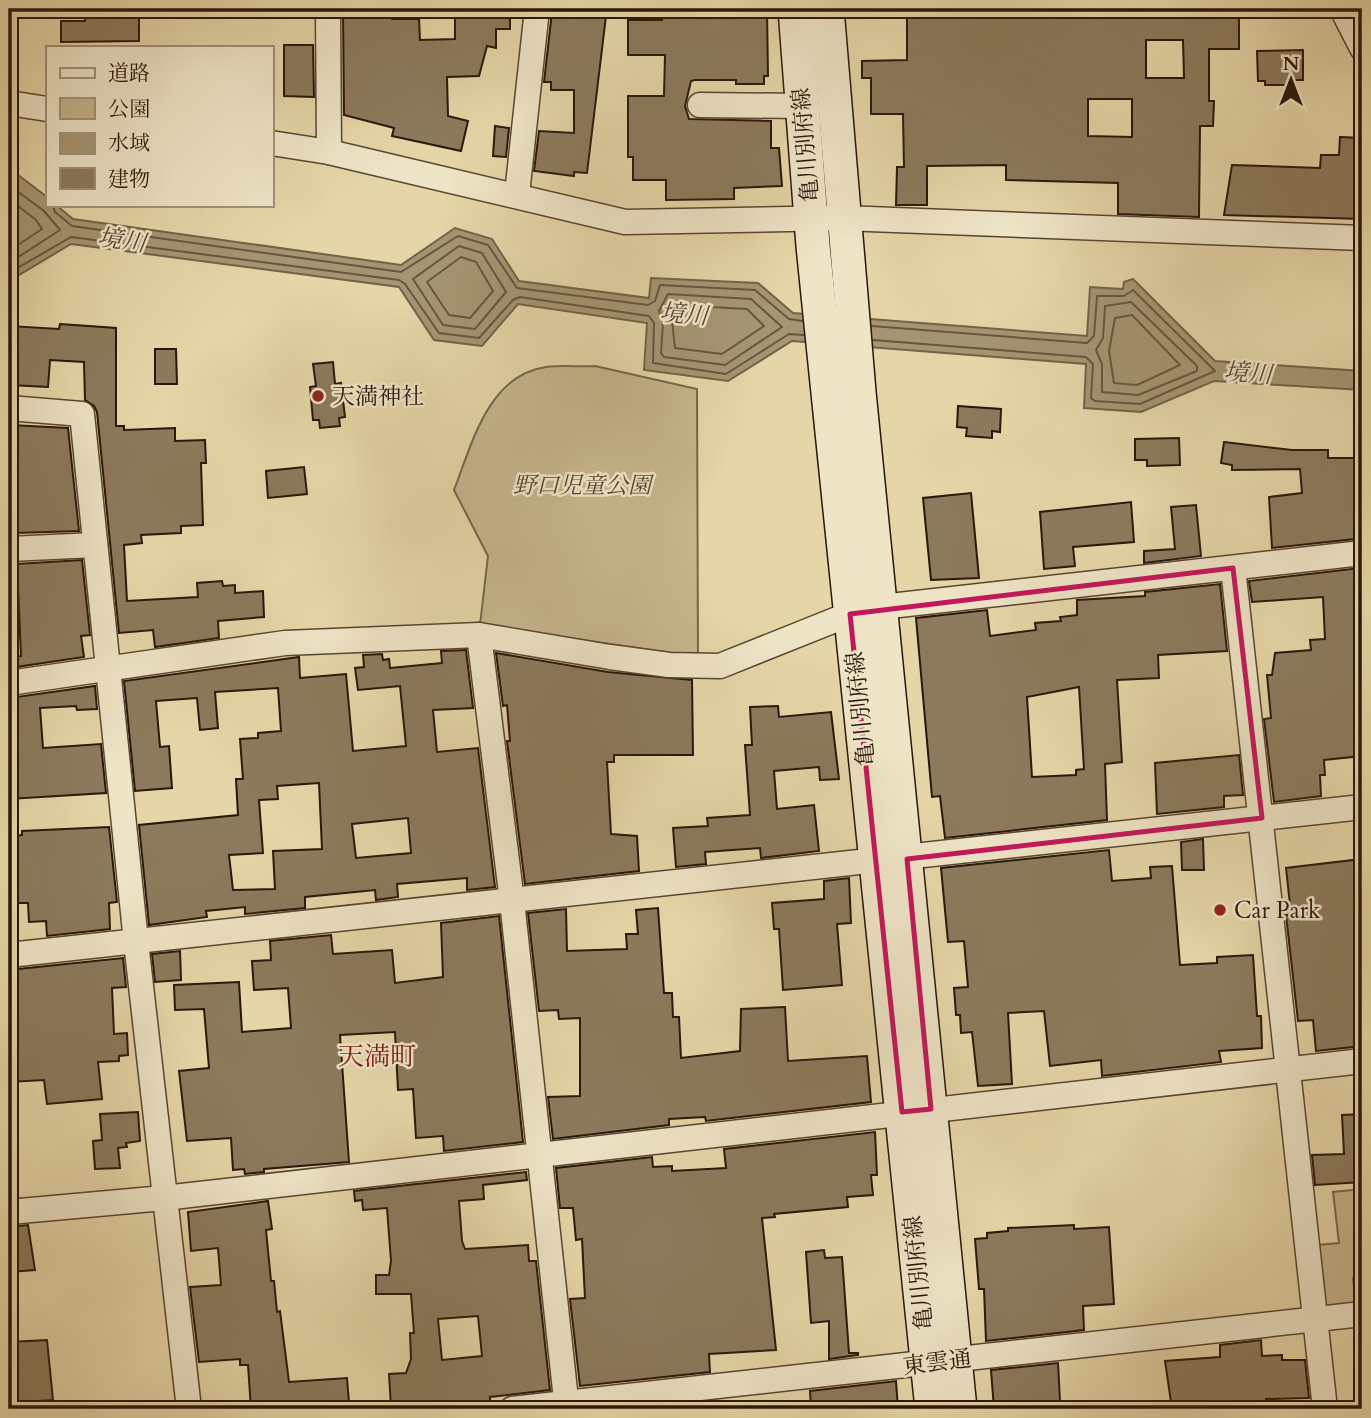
<svg xmlns="http://www.w3.org/2000/svg" width="1371" height="1418" font-family="Cardo,'Noto Serif JP',serif">
	<style>
		.green { fill: #c5b58c; stroke: #77664b; stroke-width: 2 }
		.water { fill: #a59572; stroke: #736248; stroke-width: 2 }
		.lines { fill: none; stroke-linecap: round; stroke-linejoin: round }
		.shore { stroke: #67563e; stroke-width: 2 }
		.building { fill: #8b7a5c; stroke: #29160a; stroke-width: 2; fill-rule: evenodd }
		.street-casing { stroke: #584631; stroke-width: 27 }
		.secondary-casing { stroke: #29160a; stroke-width: 36 }
		.street { stroke: #eee4c6; stroke-width: 24 }
		.secondary { stroke: #eee4c6; stroke-width: 33 }
		.marked { fill: none; stroke: #c2185b; stroke-width: 5; stroke-linejoin: round }
		.poi-dot { fill: #8f2418; stroke: #eee4c6; stroke-width: 2.5 }
		.labels { text-anchor: middle; stroke-width: 5; stroke-linejoin: round; paint-order: stroke }
		.street-label { font-size: 23px; fill: #29160a; stroke: #eee4c6 }
		.poi-label { font-size: 23px; fill: #29160a; stroke: #eee4c6; text-anchor: start }
		.park-label { font-size: 23px; font-style: italic; fill: #584631; stroke: #eee4c6 }
		.water-label { font-size: 24px; font-style: italic; fill: #5b4934; stroke: #eee4c6 }
		.quarter-label { font-size: 26px; fill: #7a1f14; stroke: #eee4c6 }
	</style>
	<rect width="100%" height="100%" fill="#e5d6a7"/>
	<filter id="stains"><feTurbulence type="fractalNoise" baseFrequency=".00286" numOctaves="4"/><feColorMatrix values="0 0 0 0 .2 0 0 0 0 .09 0 0 0 0 .02 0 0 0 .5 -.17"/></filter>
	<radialGradient id="worn" r=".72"><stop offset=".6" stop-color="#630" stop-opacity="0"/><stop offset="1" stop-color="#630" stop-opacity=".3"/></radialGradient>
	<g class="green">
		<path d="M595,366L697,389L698,657L480,625L488,556L454,490C472,444 488,375 546,367C562,365 579,367 595,366Z"/>
		<path d="M1362,1189V1248L1359,1249L1362,1276L1353,1278L1356,1306L1325,1309L1318,1245L1339,1243L1333,1192Z"/>
	</g>
	<path class="water" d="M9,168L47,197V205H56L73,219L401,265L455,228L492,239L519,281L649,298L651,278L758,283L793,313L1087,336L1090,287L1123,289L1124,282L1133,279L1215,361L1362,371V390L1214,381L1141,412L1084,408L1086,364L792,341L728,381L644,370L647,323L518,304L482,346L434,340L399,287L71,244L9,281Z"/>
	<g class="lines">
		<g class="shore">
			<path d="M9,185L44,211L60,230L9,263"/>
			<path d="M9,199L36,220L42,229L9,251"/>
			<path d="M53,205L55,212L72,226L401,272L458,236L488,245L517,288L648,305L655,301L660,285L755,290L789,319L802,321"/>
			<path d="M459,246L482,253L506,292L475,329L443,325L413,279Z"/>
			<path d="M461,257L476,262L493,291L470,318L449,315L427,282Z"/>
			<path d="M9,273L71,237L399,280L405,284L439,333L479,338L513,300L520,297L649,316L654,323L653,363L726,374L789,334L804,335"/>
			<path d="M668,294L751,299L782,327L725,365L664,357L661,353L663,323L659,311Z"/>
			<path d="M1131,302L1197,366V371L1138,395L1102,392V364L1096,350L1103,338L1105,306Z"/>
			<path d="M676,305L747,309L764,326L722,354L675,348L671,312Z"/>
			<path d="M1132,315L1180,365L1137,385L1114,383L1109,351L1115,318Z"/>
			<path d="M872,326L1087,343L1094,336L1097,296H1124L1133,290L1215,371L1140,404L1095,401L1091,398L1093,364L1086,357L873,340"/>
		</g>
	</g>
	<g class="building">
		<path d="M85,9H139V41L61,42V21H85Z"/>
		<path d="M343,9H392V19H419L420,40L455,39V9H510V29H496V48L487,46L479,76L447,77L448,116L468,121L461,151L392,136L394,128L344,115Z"/>
		<path d="M662,9H767L768,76H764V84H736V80H695L691,81L685,106L689,119L771,121V148H779L782,186L734,188V199L666,200V180H633V157H628V96H664L665,55H628V20H662Z"/>
		<path d="M907,9H1239V49H1209V101H1214L1213,126H1200L1199,217L1118,214V183L1006,180V165L927,166V205H896L897,167H904L903,114H871V78H862V61L907,60ZM1146,40H1183L1184,78H1146ZM1088,99H1132V137L1088,136Z"/>
		<path d="M552,12L606,16L587,173L574,172V176L534,171L539,131L574,133V90H551V82H544Z"/>
		<path d="M284,45H313L314,97L284,96Z"/>
		<path d="M1303,50V80H1291V85H1265V81H1258L1257,51Z"/>
		<path d="M495,126L509,128L506,157L493,156Z"/>
		<path d="M1340,137L1362,138V219L1224,215L1232,165L1320,168L1321,155H1339Z"/>
		<path d="M60,324L116,328V426H124V430L175,428V441L205,440L206,463H201L203,525L181,526V533L141,535L142,543L124,545L127,601L198,597L197,583L222,581L223,586L235,585V593L263,591L264,617L218,621L219,638L155,647L153,630L119,633L97,412L94,406L85,400L84,362L50,360L48,387L9,385V326L59,329Z"/>
		<path d="M155,349H176L177,384H155Z"/>
		<path d="M333,362L335,384L341,383L345,417L339,418L340,426L320,428L319,420H313L310,387L316,386L313,364Z"/>
		<path d="M958,406L1001,409L1000,432L992,431V438L966,436L967,428L957,427Z"/>
		<path d="M10,425L68,428L79,531L15,533L14,507H9Z"/>
		<path d="M1179,438L1180,465L1147,466V460H1135V439Z"/>
		<path d="M1224,442L1292,450H1328V458H1362V485L1358,486L1356,491L1355,539L1272,548L1269,497L1302,493L1300,469L1232,470V465L1221,463Z"/>
		<path d="M304,467L307,494L268,498L266,471Z"/>
		<path d="M971,493L979,578L931,580L923,498Z"/>
		<path d="M1131,502L1134,542L1073,547L1075,566L1044,569L1040,512Z"/>
		<path d="M1196,505L1201,556L1144,563V551L1175,549L1171,507Z"/>
		<path d="M82,560L90,635L81,636L84,657L16,667L15,657L21,656L17,564Z"/>
		<path d="M1360,568L1362,702H1359L1362,756L1324,760L1325,775H1320L1321,796L1274,802L1264,719L1271,718L1267,675H1272L1275,653L1311,650L1310,640L1325,639L1323,597L1252,602L1249,581Z"/>
		<path d="M1220,584L1227,651L1158,655L1159,678L1117,680L1122,762L1105,764L1107,820L945,838L940,796L932,797L916,618L987,610L990,636L1036,630L1035,623L1061,621L1060,617L1077,615V600L1145,596V592ZM1079,687L1084,769L1076,770V775L1032,777L1027,697Z"/>
		<path d="M466,650L473,708L433,710L437,752L478,748L495,887L467,890V878L397,884L398,897L376,900L375,890L305,897V908L245,914V907L206,911L207,917L149,925L139,825L238,815L236,779H243L240,739L258,738V733L281,731L278,688L215,692L218,728L200,730L197,698L156,701L160,747L169,746L172,788L135,791L124,681L299,657L300,678L346,674L353,751L406,746L400,686L358,690L355,668L364,667L363,655L382,654L383,660L389,659L390,668L442,663L441,651ZM319,783L322,849L273,851L275,889L233,890L229,855L263,853L259,800L278,799L277,786ZM408,818L411,853L356,858L352,824Z"/>
		<path d="M496,653L608,672L692,680L693,755H614V762H607L611,834L637,836L639,871L525,884L507,741H510L507,705L503,706Z"/>
		<path d="M95,686L97,709L77,710L76,706L40,708L43,748L101,744L106,793L9,799V698Z"/>
		<path d="M778,706L779,717L831,712L839,779L820,780L819,767L774,771L777,809L814,805L819,851L761,858L760,848L705,852L706,864L676,867L673,828L708,826L707,818L750,815L745,745H752L750,707Z"/>
		<path d="M1239,755L1243,795L1224,796V807L1157,814L1155,763Z"/>
		<path d="M109,827L117,902L109,903L110,929L47,936L46,921L29,922L28,903H15L9,836L22,835V831Z"/>
		<path d="M1203,839L1204,870H1182L1181,842Z"/>
		<path d="M1109,850L1112,881L1151,878L1150,867L1172,866L1180,965L1217,963V957L1253,955L1257,1016H1261L1262,1048L1219,1051L1221,1062L1102,1076L1101,1060L1050,1066L1044,1011L1008,1013L1012,1084L978,1086L972,1032L961,1033L960,1015H956L954,988L968,987L964,941L948,942L941,868Z"/>
		<path d="M1362,859V931L1354,932L1362,1046L1316,1051L1313,1020L1298,1021L1286,915L1291,914L1286,868Z"/>
		<path d="M849,878L851,923L837,924L842,985L783,990L779,929H774L772,903L824,899V881Z"/>
		<path d="M658,908L664,993H672L673,1017H679L681,1058L740,1051L741,1009L785,1007L788,1061L867,1056L871,1102L706,1121L705,1117L669,1119V1125L553,1139L548,1097L580,1096V1018L559,1019L558,1010L539,1011L528,913L566,909L567,951L627,949L626,934H638L636,910Z"/>
		<path d="M499,916L523,1142L444,1151L443,1136L416,1138L413,1089L398,1090L395,1032L340,1035L349,1162L264,1169V1172L245,1174L244,1169L233,1170L231,1138L187,1141L179,1071L209,1068L204,1009L175,1010L174,985L239,982L242,1032L291,1028L288,988L254,990L252,961L271,960L270,941L331,935L333,954L392,950L395,983L443,977L441,923Z"/>
		<path d="M180,951L181,980L155,982L152,954Z"/>
		<path d="M123,958L126,987L112,988L114,1034L127,1033L128,1055L119,1056V1061L98,1062L102,1099L47,1104L44,1080L9,1082V970Z"/>
		<path d="M138,1112L140,1141L126,1143L127,1147L118,1148L120,1168L95,1169L93,1141L102,1140L100,1114Z"/>
		<path d="M1362,1114V1182L1315,1185L1312,1155L1344,1154L1342,1115Z"/>
		<path d="M875,1132L877,1175H871L873,1195L847,1197L848,1207L774,1214L775,1217L762,1218L776,1350L709,1354L710,1372L580,1386L570,1299L585,1298L582,1239L576,1240L573,1208H560L556,1168L652,1157L653,1167L672,1166V1171L726,1168L724,1149Z"/>
		<path d="M526,1172L527,1180L483,1185L484,1199L459,1201L462,1241L465,1249L528,1245L529,1261H536L550,1390L490,1397V1402L391,1407L389,1374L406,1373L411,1359L410,1333H414L411,1294H376V1275H389L391,1261L387,1208L363,1210L362,1200L355,1201L354,1191ZM478,1316L482,1356L442,1360L438,1319Z"/>
		<path d="M268,1201L272,1229L266,1230L271,1281H274L277,1312L280,1311L289,1382L347,1378L349,1403L316,1405L317,1409H291V1406L251,1409L248,1365H240V1359L199,1362L190,1287L221,1285L218,1248L191,1251L188,1212Z"/>
		<path d="M28,1225L35,1270L9,1272V1227Z"/>
		<path d="M1074,1225V1229L1109,1227L1114,1304L1083,1306L1084,1330L986,1341L984,1289H979L975,1239L987,1238V1233L1008,1231V1228Z"/>
		<path d="M824,1250L825,1258L842,1257L849,1353H858V1355L829,1359V1321L811,1323L806,1252Z"/>
		<path d="M47,1340L53,1400L9,1403V1342Z"/>
		<path d="M1261,1340L1262,1356L1282,1355V1360H1305L1309,1398L1266,1399V1409H1172L1165,1361L1220,1357V1345Z"/>
		<path d="M1058,1363L1060,1401L1017,1403L1018,1409H994L991,1370Z"/>
		<path d="M896,1381L898,1409H811L810,1391Z"/>
		<path d="M713,1402L714,1409H659V1408Z"/>
	</g>
	<g class="lines">
		<defs>
			<g id="street">
				<path d="M328,9L329,152"/>
				<path d="M1342,9L1362,48"/>
				<path d="M9,103L47,109"/>
				<path d="M700,105L802,106"/>
				<path d="M271,143L329,152L625,222L843,218L1362,238"/>
				<path d="M517,194L537,9"/>
				<path d="M9,408L82,414L136,942L189,1409"/>
				<path d="M9,549L95,545"/>
				<path d="M1233,568L1325,1409"/>
				<path d="M479,635L512,901L567,1409"/>
				<path d="M9,683L285,643L479,635L610,657L669,665L720,666L850,614L881,607L1362,553"/>
				<path d="M9,955L1362,807"/>
				<path d="M9,1212L164,1198L1362,1061"/>
				<path d="M512,1409L1362,1314"/>
			</g>
			<g id="secondary">
				<path d="M795,9L813,246L932,1409"/>
				<path d="M827,9L859,392L960,1409"/>
			</g>
		</defs>
		<use href="#street" class="street-casing"/>
		<use href="#secondary" class="secondary-casing"/>
		<use href="#street" class="street"/>
		<use href="#secondary" class="secondary"/>
	</g>
	<path class="marked" d="M1233,568L1262,818L907,859L931,1109L902,1112L850,614Z"/>
	<g class="poi-dot">
		<circle cx="318" cy="396" r="7"/>
		<circle cx="1220" cy="910" r="7"/>
	</g>
	<g class="labels">
		<g class="street-label">
			<text transform="translate(805 145) rotate(-95)" y="8">亀川別府線</text>
			<text transform="translate(860 709) rotate(-96)" y="8">亀川別府線</text>
			<text transform="translate(918 1273) rotate(-96)" y="8">亀川別府線</text>
			<text transform="translate(937 1362) rotate(-7)" y="8">東雲通</text>
		</g>
		<g class="poi-label">
			<text x="332" y="404">天満神社</text>
			<text x="1234" y="918">Car Park</text>
		</g>
		<g class="park-label">
			<text x="582" y="493">野口児童公園</text>
		</g>
		<g class="water-label">
			<text transform="translate(122 240) rotate(8)" y="8">境川</text>
			<text transform="translate(684 314) rotate(5)" y="8">境川</text>
			<text transform="translate(1248 373) rotate(4)" y="8">境川</text>
		</g>
		<g class="quarter-label">
			<text x="377" y="1065">天満町</text>
		</g>
	</g>
	<rect width="1371" height="1418" fill="none" stroke="#e5d6a7" stroke-width="35"/>
	<rect x="10" y="10" width="1350" height="1397" fill="none" stroke="#29160a" stroke-width="3.5"/>
	<rect x="18" y="18" width="1336" height="1383" fill="none" stroke="#29160a" stroke-width="2"/>
	<rect x="46" y="46" width="228" height="161" fill="#eee4c6" stroke="#9f927b" stroke-width="2"/>
	<rect x="60" y="68" width="35" height="10" fill="#eee4c6" stroke="#9f927b" stroke-width="2"/>
	<text x="108" y="80" font-size="21" fill="#29160a">道路</text>
	<rect x="60" y="98" width="35" height="21" fill="#c5b58c" stroke="#9f927b" stroke-width="2"/>
	<text x="108" y="116" font-size="21" fill="#29160a">公園</text>
	<rect x="60" y="133" width="35" height="21" fill="#a59572" stroke="#9f927b" stroke-width="2"/>
	<text x="108" y="150" font-size="21" fill="#29160a">水域</text>
	<rect x="60" y="168" width="35" height="21" fill="#8b7a5c" stroke="#9f927b" stroke-width="2"/>
	<text x="108" y="186" font-size="21" fill="#29160a">建物</text>
	<g transform="translate(1291 80)" stroke="#eee4c6" stroke-width="5" paint-order="stroke">
	<path d="M0-5L12 26L0 18L-12 26Z" fill="#29160a"/>
	<text y="-10" font-size="19" font-weight="bold" text-anchor="middle" fill="#29160a">N</text>
	</g>
	<rect width="100%" height="100%" filter="url(#stains)"/>
	<rect width="100%" height="100%" fill="url(#worn)"/>
</svg>
